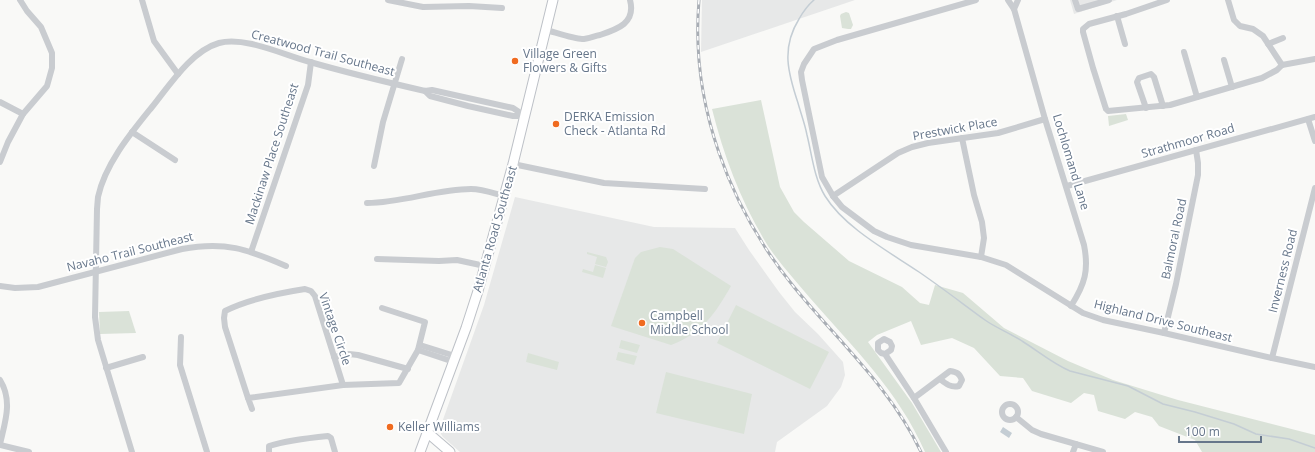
<svg xmlns="http://www.w3.org/2000/svg" width="1315" height="452" font-family="'Open Sans',sans-serif">
	<style>
		.built { fill: #e7e8e8 }
		.green { fill: #dae2d8 }
		.water { fill: #c4cdd4 }
		.lines { fill: none; stroke-linecap: round; stroke-linejoin: round }
		.stream { stroke: #c4cdd4; stroke-width: 1.5 }
		.secondary-casing { stroke: #bdc1c7; stroke-width: 11 }
		.street { stroke: #c9ccd0; stroke-width: 6 }
		.secondary { stroke: #fff; stroke-width: 9 }
		.rail-casing { stroke: #a9aeb5; stroke-width: 3 }
		.rail { stroke: #fff; stroke-width: 1.5; stroke-dasharray: 4.5; stroke-linecap: butt }
		.poi-dot { fill: #f06b20; stroke: #fff; stroke-width: 1.5 }
		.labels { text-anchor: middle; stroke-width: 4; stroke-linejoin: round; paint-order: stroke }
		.street-label { font-size: 12px; fill: #66768a; stroke: #fff }
		.poi-label { font-size: 12px; fill: #66768a; stroke: #fff; text-anchor: start }
	</style>
	<rect width="100%" height="100%" fill="#f9f9f7"/>
	<g class="built">
		<path d="M702,0H855L701,52Z"/>
		<path d="M1070,0H1117L1074,14Z"/>
		<path d="M515,197L654,227L735,228L749,250L779,292L795,312L818,334L843,362L845,375L841,387L827,406L777,442L775,452H460L443,437L441,434L440,428L484,305Z"/>
	</g>
	<g class="green">
		<path d="M846,12L849,13L853,25L851,29H848L842,28L840,16L841,14Z"/>
		<path d="M761,100L780,187L794,212L804,222L849,261L902,287L920,303L929,305L935,285L963,293L1004,328L1068,361L1113,380L1178,400L1315,435V452H1202L1195,440L1159,426L1152,417L1135,412L1125,419L1098,411L1094,395L1084,393L1071,403L1032,391L1023,378L1000,376L974,348L952,338L921,345L911,321L877,335L868,342L912,403L941,452H925C899,392 852,346 810,298C796,281 780,264 768,246C742,204 724,157 712,109Z"/>
		<path d="M1126,114L1128,120L1109,126L1108,116Z"/>
		<path d="M660,247L673,249L731,286C715,314 702,333 671,345L611,326L635,258L641,252Z"/>
		<path d="M587,252L606,257L608,262L606,267L595,264L597,257L587,254Z"/>
		<path d="M595,265L606,268L603,278L582,272L583,269L593,272Z"/>
		<path d="M736,305L829,352L810,389L717,343Z"/>
		<path d="M129,311L136,333L100,334L99,312Z"/>
		<path d="M621,340L640,345L637,353L619,348Z"/>
		<path d="M618,352L637,356L634,365L616,360Z"/>
		<path d="M528,353L559,362L557,370L526,362Z"/>
		<path d="M666,372L752,394L744,434L656,413Z"/>
	</g>
	<path class="water" d="M1003,427L1012,433L1009,438L1000,432Z"/>
	<g class="lines">
		<path class="stream" d="M814,0C808,5 803,12 799,19C781,48 788,73 798,103C801,114 805,124 807,135C812,155 814,178 825,196C845,228 888,251 919,272C941,287 963,304 985,320C996,328 1010,333 1022,341C1038,351 1053,364 1070,371L1128,386L1163,404L1195,412L1234,424L1256,434L1289,439L1315,448"/>
		<defs>
			<g id="secondary">
				<path d="M428,433L450,452"/>
				<path d="M420,452L466,328L478,291L513,164L553,0"/>
			</g>
		</defs>
		<use href="#secondary" class="secondary-casing"/>
		<g class="street">
			<path d="M142,0L154,41L178,74"/>
			<path d="M388,0L423,7L469,6L502,8"/>
			<path d="M976,0L837,40L814,49L804,64L801,72L802,80L822,177L833,196L842,207L874,231L887,237L911,245L981,257L1006,265L1083,313L1103,320L1164,333L1272,358L1315,367"/>
			<path d="M1008,0L1014,9L1045,119L1084,245C1089,270 1085,284 1071,306"/>
			<path d="M1075,0L1078,9L1109,0"/>
			<path d="M1167,0L1126,14L1089,24L1083,29V32L1093,68L1106,109L1108,111L1170,105L1262,78L1277,70L1282,65"/>
			<path d="M1228,0L1234,20L1240,26L1253,29L1263,36L1282,65"/>
			<path d="M1014,9L1018,0"/>
			<path d="M1117,16L1125,44"/>
			<path d="M546,30C554,32 574,39 582,39C588,39 594,36 600,35C618,29 636,23 630,0"/>
			<path d="M1268,44L1283,38"/>
			<path d="M1184,52L1197,97"/>
			<path d="M1224,60L1232,87"/>
			<path d="M1282,65L1315,59"/>
			<path d="M425,91L430,96L468,106L513,116H525"/>
			<path d="M0,102L23,114"/>
			<path d="M1146,108L1137,82L1139,78L1151,74L1154,77L1163,106"/>
			<path d="M1308,119L1315,141"/>
			<path d="M132,132L175,160"/>
			<path d="M962,138L974,195L982,222L984,238L981,257"/>
			<path d="M0,162L8,142L23,114L47,86L52,68V53L41,27L27,11L20,0"/>
			<path d="M513,164L604,183L705,189"/>
			<path d="M374,166L383,122L402,59"/>
			<path d="M1067,186L1315,117"/>
			<path d="M833,196L898,153L912,147L928,143L998,133L1045,119"/>
			<path d="M367,203C403,203 436,189 471,189C482,189 493,193 504,196"/>
			<path d="M251,252L308,85L311,62"/>
			<path d="M377,259L439,261L457,260L485,266"/>
			<path d="M0,286L15,288L38,287L182,249C225,241 247,249 286,266"/>
			<path d="M1164,333L1176,284L1198,175V163L1196,150"/>
			<path d="M181,337L180,365L207,452"/>
			<path d="M420,345L455,356"/>
			<path d="M418,350L454,362"/>
			<path d="M885,354L891,350L892,346L890,342L884,339L878,343V350L881,353L885,354L914,398L946,452"/>
			<path d="M334,357L349,354L358,355L408,369"/>
			<path d="M1272,358L1315,188"/>
			<path d="M106,368L143,357"/>
			<path d="M0,380C13,401 5,422 0,444"/>
			<path d="M248,398L225,327L224,318L225,311C249,299 279,293 305,289L311,291L315,296L343,385"/>
			<path d="M914,398L950,371C957,372 959,373 962,380L959,386C951,388 946,384 940,379"/>
			<circle cx="1010" cy="412" r="8"/>
			<path d="M252,409L248,398L343,385L399,383L418,350L425,322L382,308"/>
			<path d="M1016,417L1032,430L1041,434L1103,452"/>
			<path d="M0,445L29,452"/>
			<path d="M132,452L98,340L95,317L97,209L98,197C105,164 131,133 152,107C169,86 191,51 219,43C245,36 284,55 310,62C348,73 386,82 425,91L432,90L513,108L525,116"/>
			<path d="M269,452V446C288,440 308,438 328,436L331,438L335,452"/>
			<path d="M1073,452L1076,444"/>
		</g>
		<use href="#secondary" class="secondary"/>
		<defs>
			<path id="rail" d="M699,0C690,103 729,207 794,287C838,341 891,388 921,452"/>
		</defs>
		<use href="#rail" class="rail-casing"/>
		<use href="#rail" class="rail"/>
	</g>
	<g class="poi-dot">
		<circle cx="515" cy="61" r="4"/>
		<circle cx="556" cy="124" r="4"/>
		<circle cx="642" cy="323" r="4"/>
		<circle cx="390" cy="427" r="4"/>
	</g>
	<g class="labels">
		<g class="street-label">
			<text transform="translate(323 53) rotate(15)" y="4">Creatwood Trail Southeast</text>
			<text transform="translate(955 129) rotate(-10)" y="4">Prestwick Place</text>
			<text transform="translate(1188 141) rotate(-16)" y="4">Strathmoor Road</text>
			<text transform="translate(272 154) rotate(-72)" y="4">Mackinaw Place Southeast</text>
			<text transform="translate(1071 162) rotate(73)" y="4">Lochlomand Lane</text>
			<text transform="translate(495 229) rotate(-74)" y="4">Atlanta Road Southeast</text>
			<text transform="translate(1174 239) rotate(-78)" y="4">Balmoral Road</text>
			<text transform="translate(130 252) rotate(-14)" y="4">Navaho Trail Southeast</text>
			<text transform="translate(1283 271) rotate(-76)" y="4">Inverness Road</text>
			<text transform="translate(1163 321) rotate(14)" y="4">Highland Drive Southeast</text>
			<text transform="translate(335 329) rotate(71)" y="4">Vintage Circle</text>
		</g>
		<g class="poi-label">
			<text x="523" y="58">Village Green<tspan x="523" dy="14">Flowers &amp; Gifts</tspan></text>
			<text x="564" y="121">DERKA Emission<tspan x="564" dy="14">Check - Atlanta Rd</tspan></text>
			<text x="650" y="320">Campbell<tspan x="650" dy="14">Middle School</tspan></text>
			<text x="398" y="431">Keller Williams</text>
		</g>
	</g>
	<path d="M1179 436v6h82v-6" fill="none" stroke="#66768a" stroke-width="2"/>
	<text x="1185" y="436" font-size="12" fill="#66768a" stroke="#ffffff" stroke-width="3" paint-order="stroke">100 m</text>
</svg>
